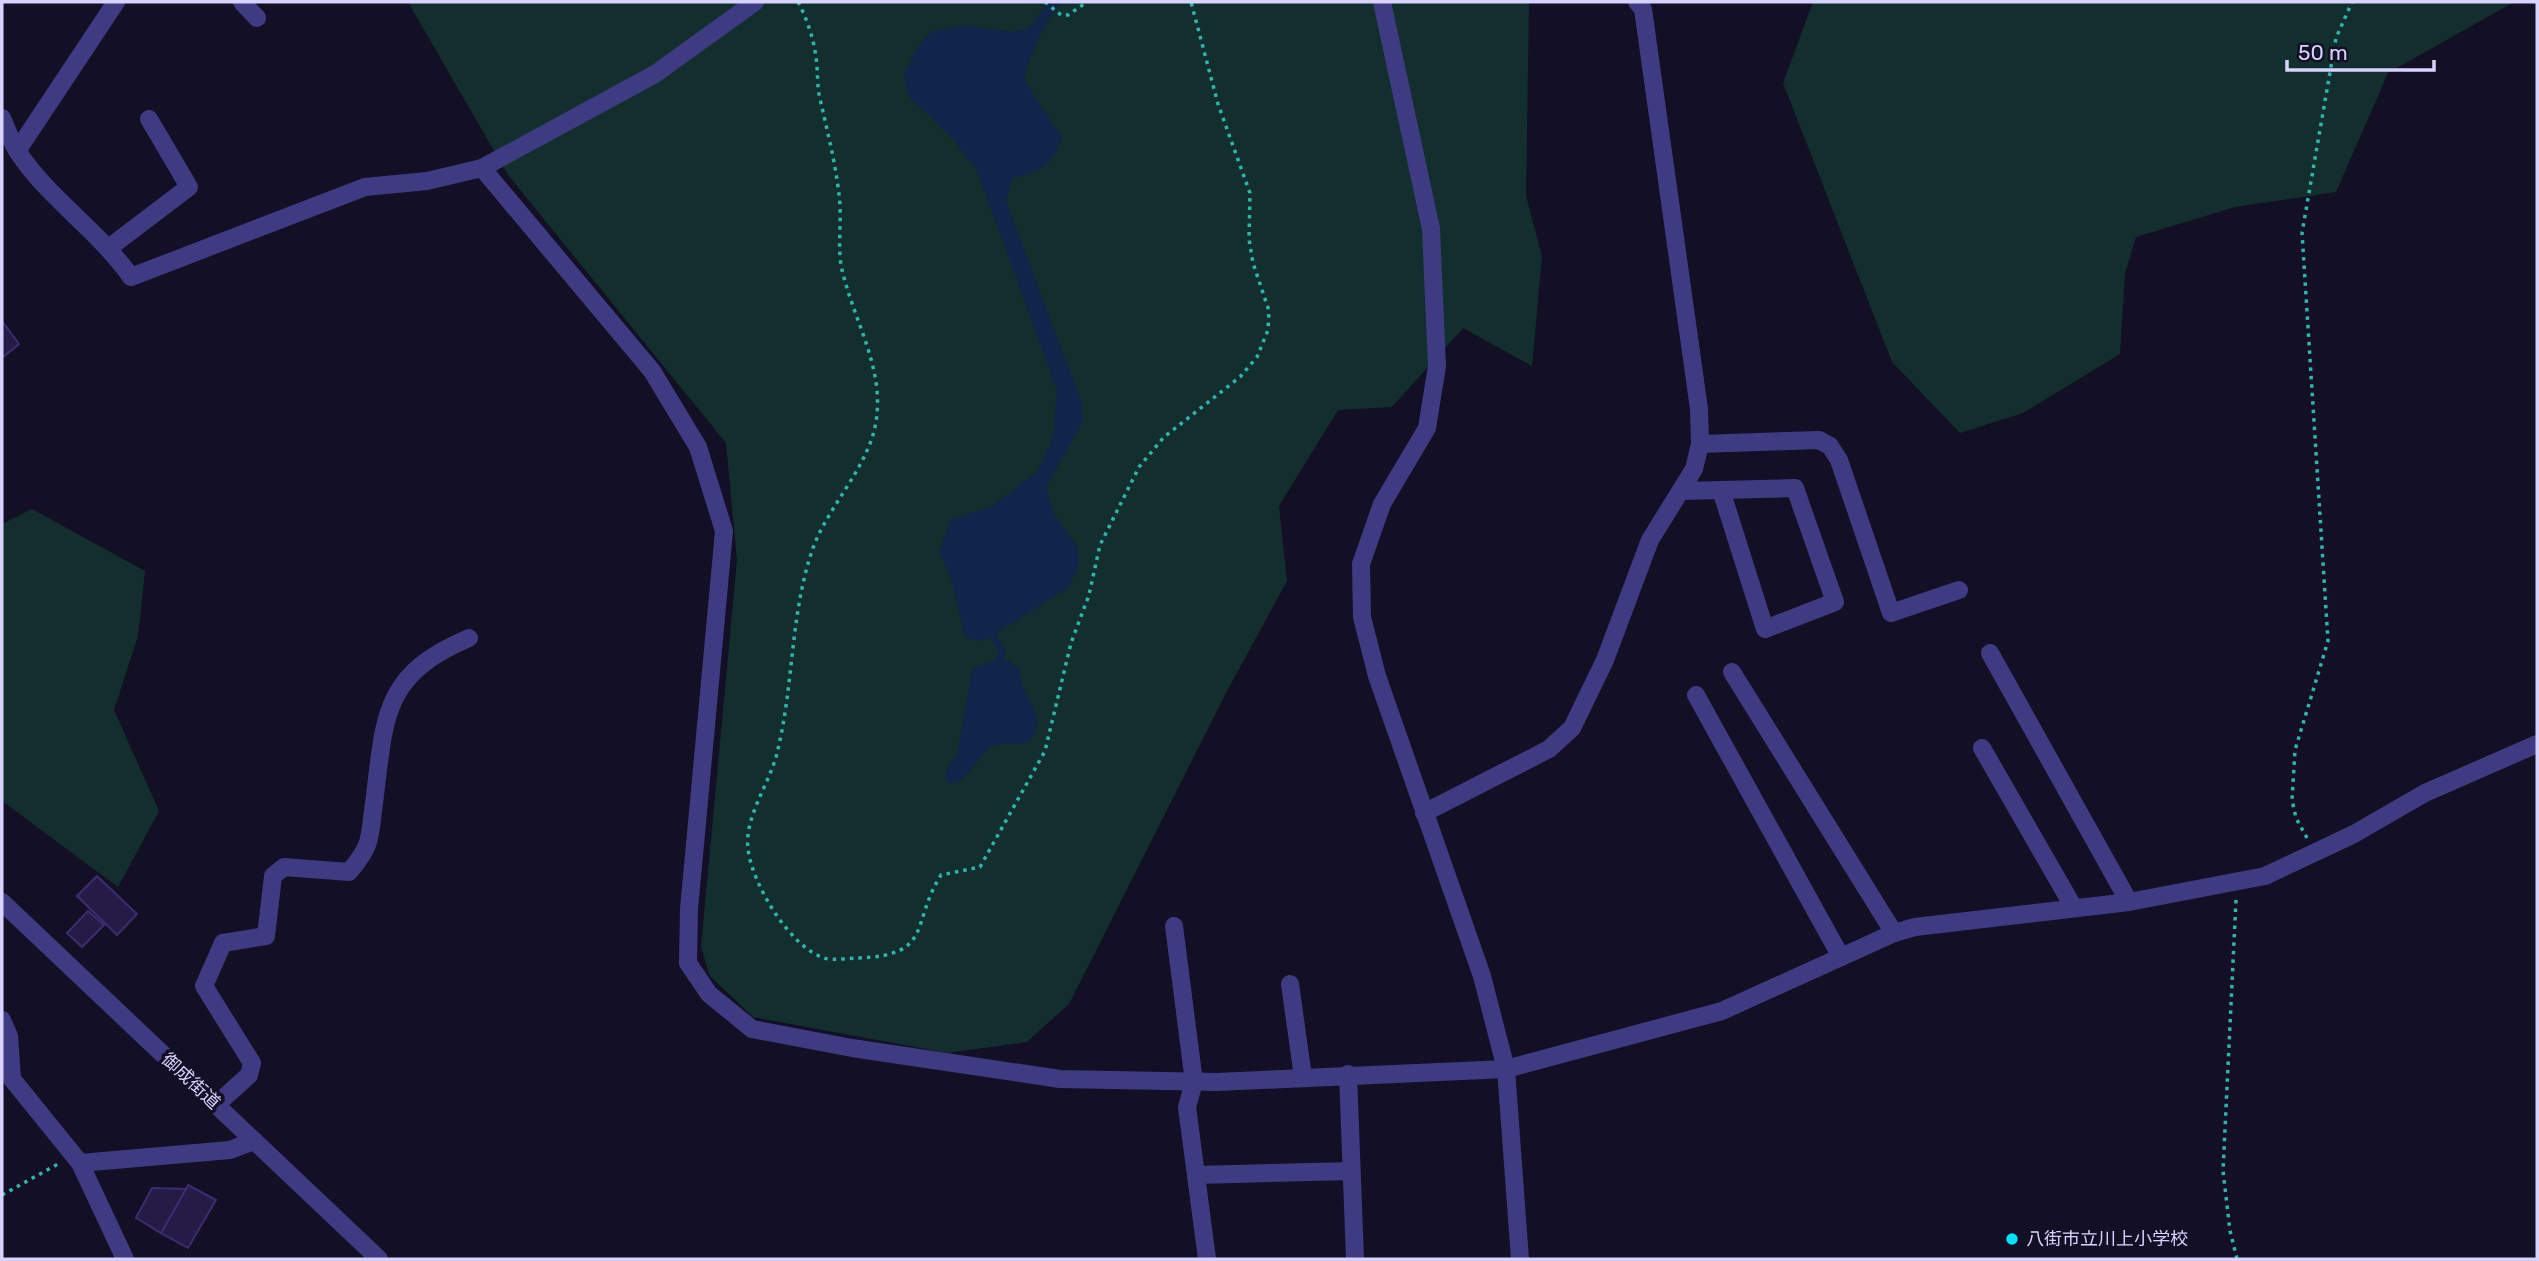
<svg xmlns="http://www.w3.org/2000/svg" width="2539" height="1261" font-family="Rubik,'Noto Sans JP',sans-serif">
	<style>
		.green { fill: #122f2e }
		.water { fill: #0f2549 }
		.building { fill: #241b46; stroke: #3b2d71; stroke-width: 2 }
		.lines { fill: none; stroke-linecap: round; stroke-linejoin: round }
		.path { stroke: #30b5ae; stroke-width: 3.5; stroke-dasharray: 3.5 5; stroke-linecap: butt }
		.minor { stroke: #3e3b83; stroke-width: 18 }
		.poi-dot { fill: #03e1fb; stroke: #130f25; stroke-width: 2.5 }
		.labels { text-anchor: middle; stroke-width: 7; stroke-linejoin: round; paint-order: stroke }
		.street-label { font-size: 18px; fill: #d8d3fe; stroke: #130f25 }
		.poi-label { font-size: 18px; fill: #d8d3fe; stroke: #130f25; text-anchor: start }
	</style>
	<rect width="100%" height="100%" fill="#130f25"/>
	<g class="green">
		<path d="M408,2H1529L1526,196L1542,256L1532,366L1463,328L1392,407L1338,410L1279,506L1287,581L1225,695L1069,1004L1027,1042L947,1053L753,1017L710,976L701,947L737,560L726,443L508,175Z"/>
		<path d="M1813,2H2514L2388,73L2336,192L2235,207L2136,237L2125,274L2120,354L2023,413L1960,433L1892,362L1783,83Z"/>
		<path d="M32,509L145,571L138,636L114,710L159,811L118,887L2,801V524Z"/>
	</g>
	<path class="water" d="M1048,2H1061C1044,24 1030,53 1024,80L1062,138C1054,164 1039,172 1013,178L1006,201L1083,406V421L1046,487L1054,514L1077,546L1079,565L1069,587L996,633L1005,650L1004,658L1020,669C1020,705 1051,707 1030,742C1019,746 1006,742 997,745C977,751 972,779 951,784L945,777L948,766L957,756L972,669L995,660L999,651L989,637L982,641L965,637L952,582L939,551L951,519L992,506L1038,471L1053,438L1057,390L977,171L952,138L909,97L904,75L917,48L932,31L967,25L1013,32L1028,29Z"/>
	<g class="building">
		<path d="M2,321L19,344L2,358Z"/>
		<path d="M97,876L137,914L117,935L77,896Z"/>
		<path d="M88,911L104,925L82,947L67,933Z"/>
		<path d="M188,1185L216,1200L188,1248L161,1233Z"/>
		<path d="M152,1188L186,1189L161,1233L136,1218Z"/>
	</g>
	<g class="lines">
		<g class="path">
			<path d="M798,2C807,19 814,39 816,58C818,70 817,82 819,94C827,131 837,167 840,205C841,225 838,246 841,265C851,315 882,362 877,414C873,463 830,502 813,548C790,613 794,686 777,753C770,783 744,817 748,849C752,884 790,947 824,958C833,961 849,958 859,958C934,955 910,924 941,875L980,867L1045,751L1071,643L1089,595L1100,545L1139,467L1164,437L1240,377L1257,357L1268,330L1269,311L1253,263L1249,239L1250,193L1218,104L1191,2"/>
			<path d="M1045,2L1061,15H1068L1087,2"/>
			<path d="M2307,838L2296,818L2292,800L2295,750L2328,641L2302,233L2336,38L2352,2"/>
			<path d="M2236,900L2223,1171L2230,1231L2237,1259"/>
			<path d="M2,1195L58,1164"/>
		</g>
		<g class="minor">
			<path d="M242,2L257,18"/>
			<path d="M1382,2L1431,229L1437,366L1427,428L1382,504L1361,564L1362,617L1377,676L1482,976L1506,1069L1520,1259"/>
			<path d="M2,118C7,129 11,142 18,152C48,198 98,230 131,277L365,187L427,181L482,168L655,74L755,2"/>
			<path d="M17,151L116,2"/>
			<path d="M482,168L652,371L698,447L724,531L689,909L688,963L709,994L752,1029L852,1048L1060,1079L1217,1082L1506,1069L1722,1011L1894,933L1915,927L2129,902L2265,876L2354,834L2425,793L2537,744"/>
			<path d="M110,247L189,187L149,119"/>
			<path d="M1700,444L1819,440L1830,446L1839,460L1891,613L1959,590"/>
			<path d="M1682,491L1795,488L1835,602L1765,629L1721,490"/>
			<path d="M1990,653L2129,902"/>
			<path d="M1732,672L1894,933"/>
			<path d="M1696,695L1841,957"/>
			<path d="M1982,748L2074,908"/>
			<path d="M1424,813L1549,749L1572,728L1605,660L1650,540L1694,469L1700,444L1699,409L1643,9L1637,2"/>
			<path d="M2,902L379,1259"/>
			<path d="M1174,926L1194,1082L1187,1107L1207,1259"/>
			<path d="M1290,984L1303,1077"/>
			<path d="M2,1020L9,1036L12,1079L80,1163L125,1259"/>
			<path d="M1348,1074L1355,1259"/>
			<path d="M216,1105L249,1075L252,1063L204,986L223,943L266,936L273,876L284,867L349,872C373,844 369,838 374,803C385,718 381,675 469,638"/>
			<path d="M80,1163L230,1150L254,1141"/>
			<path d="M1196,1175L1351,1171"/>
		</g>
	</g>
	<circle class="poi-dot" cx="2012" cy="1239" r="7"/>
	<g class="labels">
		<g class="street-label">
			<text transform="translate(191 1081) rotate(43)" y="6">御成街道</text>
		</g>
		<g class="poi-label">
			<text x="2026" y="1245">八街市立川上小学校</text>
		</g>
	</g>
	<rect width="2539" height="1261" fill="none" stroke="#d8d3fe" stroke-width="7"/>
	<path d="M2287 60v10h147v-10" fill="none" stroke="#d8d3fe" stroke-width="3.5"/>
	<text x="2298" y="60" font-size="21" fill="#d8d3fe" stroke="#130f25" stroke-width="5" paint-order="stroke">50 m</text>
</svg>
